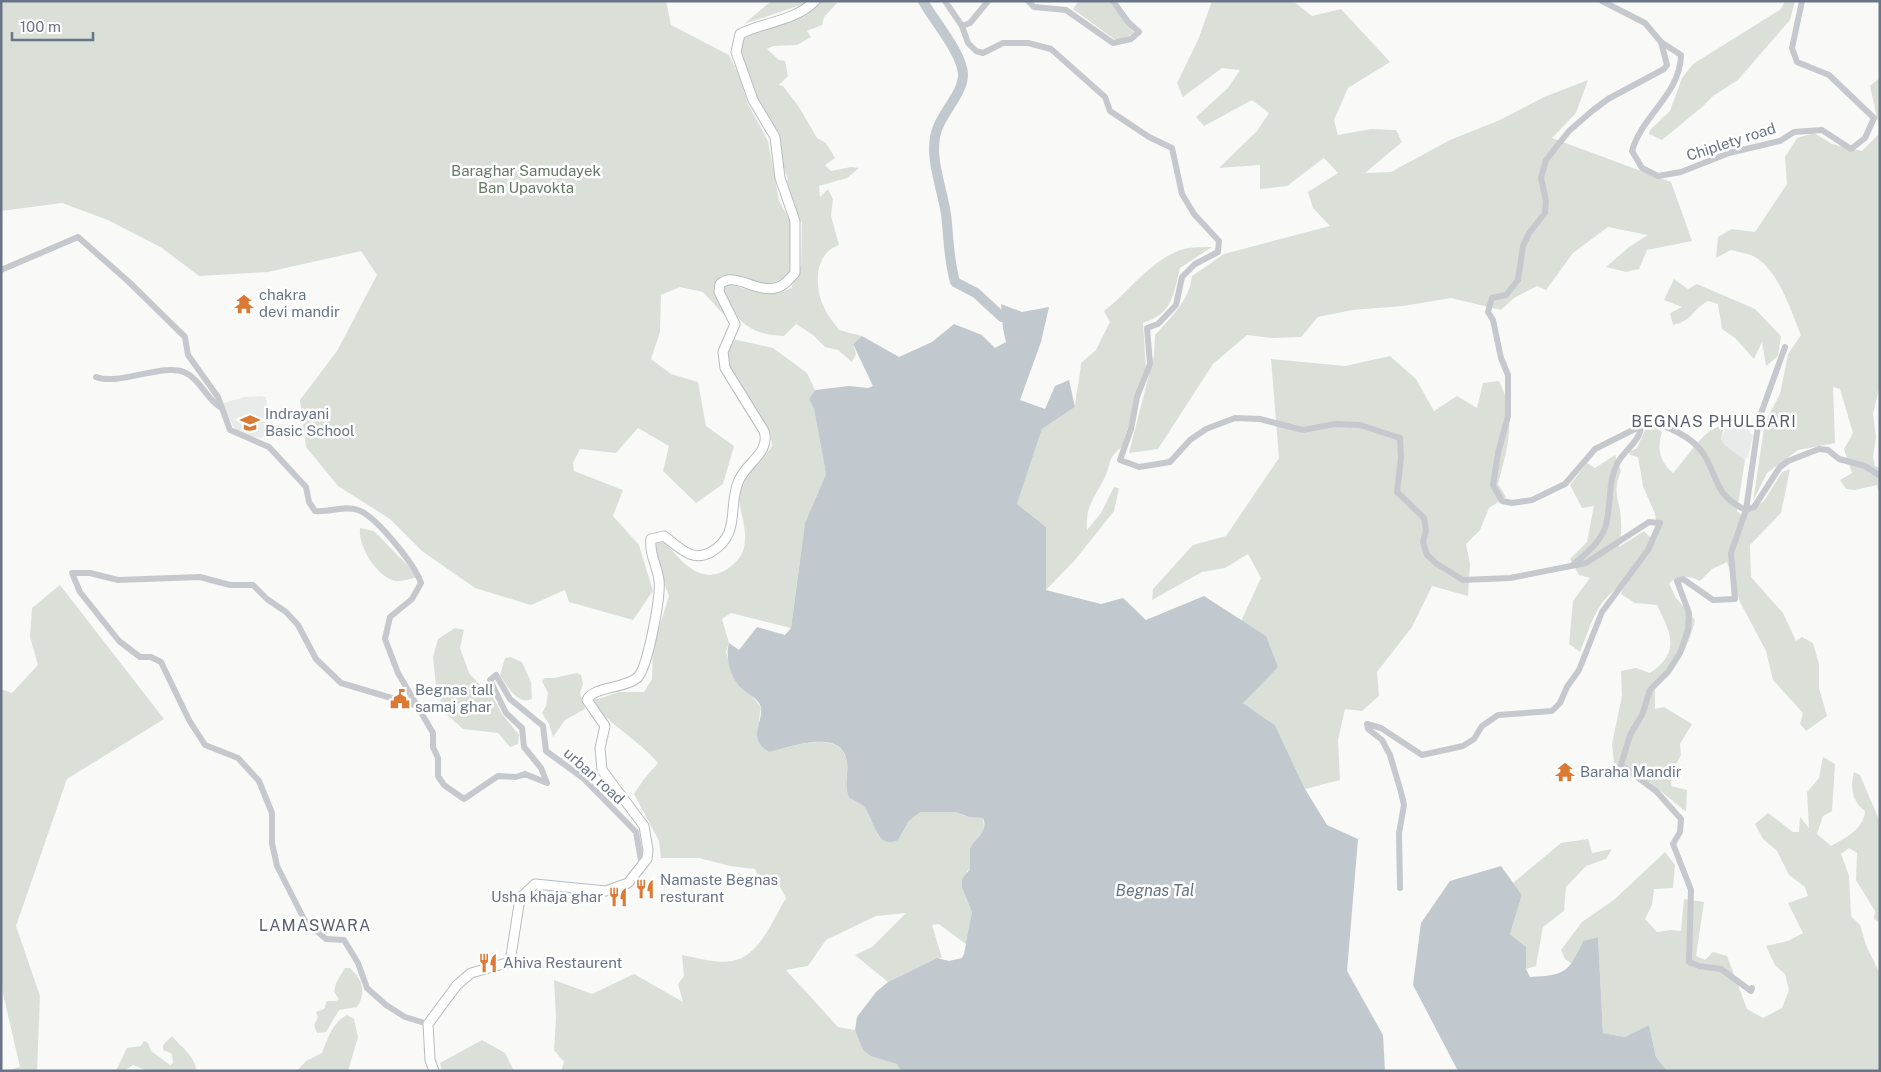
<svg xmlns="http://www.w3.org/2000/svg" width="1881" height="1072" font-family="'Public Sans',sans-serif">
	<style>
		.built { fill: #e9eaea }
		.green { fill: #dae0d8 }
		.water { fill: #c1c8ce }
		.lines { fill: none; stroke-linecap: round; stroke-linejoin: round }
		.river { stroke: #c1c8ce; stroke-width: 10 }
		.secondary-casing { stroke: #b7bbc0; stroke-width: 11 }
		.minor { stroke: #c5c8cc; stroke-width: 6 }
		.secondary { stroke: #fff; stroke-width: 9 }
		.labels { text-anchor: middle; stroke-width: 5; stroke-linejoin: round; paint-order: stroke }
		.street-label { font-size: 15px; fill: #697486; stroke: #fff }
		.park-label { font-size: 15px; fill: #657964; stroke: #fff }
		.poi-label { font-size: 15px; fill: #697486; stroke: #fff; text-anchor: start }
		.neighbourhood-label { font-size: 16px; letter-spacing: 1px; fill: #575f6c; stroke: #fff }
		.water-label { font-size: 16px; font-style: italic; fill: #657581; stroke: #fff }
	</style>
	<rect width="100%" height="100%" fill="#f9f9f7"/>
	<g class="built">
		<path d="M261,396L266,397L270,434L260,438L246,435L235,429L223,408L224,403L244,397Z"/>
		<path d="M1728,422H1737L1747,428L1753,436L1748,456L1745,460L1725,445L1721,439Z"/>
	</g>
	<g class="green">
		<path d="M1,1H666L671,25L729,55L739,76L748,104L768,141L779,201L791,222L796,252L790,275L769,285L740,276H721L714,291L726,317L703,292L680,287L661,295L660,332L651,359L671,374L698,382L706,426L734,446L723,484L696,503L663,471L669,446L638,428L616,453L580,449L573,463L574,471L623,490L613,516L639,545L653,591L633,620L569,602L565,590L531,605L475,588L422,551L390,519L338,486L306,447L300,400L337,351L377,275L361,251L268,272L199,276L162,248L108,220L62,203L1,211Z"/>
		<path d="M771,1H806L804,4L744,24Z"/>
		<path d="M821,1L837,3L824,17L822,25L807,31L811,37L797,45L773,46L767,49L779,60L785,61L788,76L779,85L783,86L799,107L817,138L826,143L835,158L825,165L831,171L851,167L859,168L847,178L819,186L820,197L828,189L833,199L831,216L839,245C814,253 814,287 824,307C827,315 834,323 839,330L862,336L853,344L856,354L852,362L838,350L825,347L813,335L796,324L784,336C748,334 737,322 723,291L726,282C748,291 770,298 791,288L801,265L802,223L784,187L788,179L781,161L780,134C768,120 758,109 752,92C747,79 750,70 740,60L739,38L803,17Z"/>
		<path d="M1079,1H1109L1134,33L1123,39H1114L1073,9Z"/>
		<path d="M1212,1H1293L1312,16L1341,9L1390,62L1348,88L1334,120L1338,135L1371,129L1396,130L1402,142L1365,173L1391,172L1450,140L1500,120L1544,97L1588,80L1576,113L1552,138L1671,182L1692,241L1647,250L1639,269L1626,272L1606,267L1629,247L1648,235L1608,227L1573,253L1546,290L1537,286L1514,298L1501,310L1451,298L1403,306L1352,310L1318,317L1301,337L1273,338L1247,335L1213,364L1158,449L1129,453L1154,355L1155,335C1171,317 1189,301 1192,276L1224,254L1330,226L1313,208L1308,192L1338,173L1324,158L1287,186L1260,189V165L1219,168L1257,131L1269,113L1252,100L1204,126L1196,117L1228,88L1240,70L1222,68L1183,97L1177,83L1198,40Z"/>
		<path d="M1785,1H1795L1790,20L1738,80L1713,96L1702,107L1662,140L1649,134L1650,130L1670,111L1682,78L1693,64L1781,9Z"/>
		<path d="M1880,78V131L1870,86Z"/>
		<path d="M1814,133L1832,144L1862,151L1880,133V384L1873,414L1876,437L1873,457L1875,466L1880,468V497L1877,485L1855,490L1846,489L1840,480L1852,473L1844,449L1853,433L1840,389L1833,387L1835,443L1798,450L1767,473L1753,501L1765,422L1780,394L1788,354L1801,335C1790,309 1778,267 1751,255C1745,253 1738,252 1731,250L1716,258L1718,237L1732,229L1755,232L1787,184L1785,157L1797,138Z"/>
		<path d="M1212,247L1180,268C1173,296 1173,313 1143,323L1146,370L1122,447C1106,459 1112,463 1105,477C1095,497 1085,506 1087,530L1101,513L1114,487L1119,488L1114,511L1075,560L1046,590V527L1017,504L1042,429L1075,407C1076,392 1080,379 1081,363L1096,350L1110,322L1104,311C1130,291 1152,258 1184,249C1193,247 1203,247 1212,247Z"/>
		<path d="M1674,279L1688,289L1697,284L1755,309L1781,336L1778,356L1766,366L1762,342L1754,359L1735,338L1722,329L1718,304L1708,301C1690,311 1694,320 1673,325L1670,313L1682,307L1664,300Z"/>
		<path d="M732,339L773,348L807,373L815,390L809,399L814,409L826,474L805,523L791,628L731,613L722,619L729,643L726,652L732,672L761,707L759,720L765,749L769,752C791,747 840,728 847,761C849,772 844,782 847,792C849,800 859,801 864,807C877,820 871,846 898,840L909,821L919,812H957L965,816L983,818L984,830L972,845L970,869L967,871L972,912L967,945L939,924L932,925L942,958H937L888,982L855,955L872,947L906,913L876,916L826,940L808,966L786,970L838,1027L855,1030L867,1053L897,1064L901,1071H561L564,1062L554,1050L556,1018L554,980L592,994L634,974L683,1002L678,984L684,976L682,955C698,958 716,964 732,961C760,956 773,919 786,898L778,883L761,882L755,869L730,866L699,858H661L659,841L634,794L644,779L658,763C636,737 611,728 590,698L598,699L619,692H644L652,679L653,647L669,596C661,578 660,559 653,540L665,542C682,562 702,588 730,567C740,559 745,552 745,538C746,523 736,503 740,489C745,471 762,461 772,446L771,436L728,370L726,350Z"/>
		<path d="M1390,356L1416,379L1434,411L1457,396L1477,408L1483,383L1499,381C1517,419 1508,446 1498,484L1506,497L1489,508L1480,530L1466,544L1470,564L1468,596L1432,586L1412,627L1377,672L1379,696L1362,711L1345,709L1338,740L1340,780L1305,789L1275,725L1243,703L1266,636L1241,621L1261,578L1248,554L1225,568L1202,572L1152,600L1153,589L1193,545L1226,536L1279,458L1271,359L1345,366Z"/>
		<path d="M1653,426L1662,432C1657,448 1659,461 1673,473C1687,459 1705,425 1724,426L1721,439L1725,445L1745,460L1737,511L1743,516L1764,501L1782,472L1790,469L1781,513L1750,545L1751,577L1783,613L1796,641L1802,637L1813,643L1819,664V688L1827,716L1806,731L1800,724L1803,713L1773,680L1766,651L1740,602L1727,562L1712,569L1700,581C1688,575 1680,575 1669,583L1676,598L1695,620C1689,646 1676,671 1655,688V709L1664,707L1692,724L1680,744L1681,755L1672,772L1671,786L1687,790L1686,812L1650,782L1622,773L1614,763L1612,744L1622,696L1621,671L1636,668L1650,673C1681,652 1671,634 1657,605L1635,603L1621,594L1625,582C1595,602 1593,621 1580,652L1569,644L1573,601L1590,578L1579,575L1570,559L1587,542L1594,506L1582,508L1570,485L1587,463L1595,468L1615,455L1621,471C1611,496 1621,499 1621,522C1622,530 1620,539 1619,547L1644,531L1651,538L1657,528L1655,514L1643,486L1638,457L1630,455L1629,452L1637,448L1646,428Z"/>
		<path d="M360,528L374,531L419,577C412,578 402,582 395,581C376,576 358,546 360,528Z"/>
		<path d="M60,585L164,719L67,779L16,926L40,996L37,1071H5L20,1067L1,985V689L12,693L38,665L30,637L32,608Z"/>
		<path d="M455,628L464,630L460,648L469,673L481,686L489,690L502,714L519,735L518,744L510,747L498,733L463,729L444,712L436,686L433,657L438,639Z"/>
		<path d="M510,657L522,662L531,682L532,699C518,706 506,685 500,675L505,658Z"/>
		<path d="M577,673L581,675L583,684L580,693L585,709L565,720L553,737L549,724L542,713L546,706L548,693L542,681L545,678H554Z"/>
		<path d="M1823,757L1835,764L1832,811L1823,816L1817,834L1831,846C1845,838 1864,829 1865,811C1852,802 1850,787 1854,772L1860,775L1880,822V923L1874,919L1875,911L1856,880L1857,853L1849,848L1841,854L1849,876L1851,916L1860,925L1866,945L1880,974V1071H1667L1656,1057L1649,1025L1625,1037L1603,1033L1598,937L1583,941L1572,964L1565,959L1561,950L1582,922L1615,899L1665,852L1675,865L1673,888L1654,889L1652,905L1645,919L1657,932L1671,930L1681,931L1684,899L1704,902L1696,956L1705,960L1713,952L1727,956L1747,1009L1763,1018L1782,1008L1789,990L1785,974L1775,965L1766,946L1788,941L1803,933L1788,903L1808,896L1805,887L1789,875L1777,851L1763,839L1755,824L1768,813L1793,832H1799L1800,817L1809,828L1807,792L1819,778Z"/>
		<path d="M1588,839L1592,853L1612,849L1606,859L1586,866L1566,887L1564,911L1543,927L1536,966L1526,969V947L1510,934L1522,895L1513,883L1561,843Z"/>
		<path d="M345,968H350C362,979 367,992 357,1007L339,1010L326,1032L317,1033L314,1025L318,1017L316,1012L324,1009L327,1001H336L339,999L334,992L336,983Z"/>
		<path d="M347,1015L354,1019L358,1037L348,1071H297L306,1061L322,1053C328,1038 332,1023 347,1015Z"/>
		<path d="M172,1036C182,1048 193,1054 197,1071H148L133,1065L124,1071H116L127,1048L141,1046L144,1041L148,1043L151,1051L170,1065L173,1063L172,1054L163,1050V1045Z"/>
		<path d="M482,1040L505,1053L514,1071H442L440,1063Z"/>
	</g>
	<g class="water">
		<path d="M1001,304L1022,312L1049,307L1041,342L1020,400L1045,409L1055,386L1069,380L1075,407L1042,429L1017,504L1046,527V590L1101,604L1123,598L1146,620L1204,596L1266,636L1278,667L1243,703L1275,725L1305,789L1327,825L1358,839L1347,971L1383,1035L1385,1071H901L897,1064L871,1056L863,1050L855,1030L857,1017L876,992L888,982L937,958L949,961L962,958L964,954L972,912L962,887V879L970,869V849C975,837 989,833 983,818L969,817L956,812H920L909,821L898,840C876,850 874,819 865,808C861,803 854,801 849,797C843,785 849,774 847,762C842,727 791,747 769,752C747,739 763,724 761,707C757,697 749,695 741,688C730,677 725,656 729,643L739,650L757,627L785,635L791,628L805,523L826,474L814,409L809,399L815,390L849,386L868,388L873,386L853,344L862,336L899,357L932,342L954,324L982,335L995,348L1006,342L1003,329Z"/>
		<path d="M1501,866L1522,895L1510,934L1526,947V969L1530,977C1566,975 1568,973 1583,941L1598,937L1603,1033L1625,1037L1649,1025L1656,1057L1667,1071H1458L1413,985L1421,923L1450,881Z"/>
	</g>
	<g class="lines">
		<path class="river" d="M923,1C934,21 963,54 963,75C963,92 944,111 938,127C927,153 942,187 946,214C949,239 948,256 955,282L976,293L1002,317"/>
		<defs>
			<path id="secondary" d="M434,1071L430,1060L428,1024L457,985L471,973L510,962L520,898L535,884L606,891L628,883L647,859L648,850L644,826L602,770L600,748L605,726L587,700C593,686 626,689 638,677C648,666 661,596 659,580C657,566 649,553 651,539L664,536C679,547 692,563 711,552C742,534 727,506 739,480C747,462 771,452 764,431L725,368L723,352L735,324L719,292L720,284C736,269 762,300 784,284C788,281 792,276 795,273V221L780,178L775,137L753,100L736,52L740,34C764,22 795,21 815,1"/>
		</defs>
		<use href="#secondary" class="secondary-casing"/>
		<g class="minor">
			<path d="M945,1L962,26L970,23L988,1"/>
			<path d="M1028,1L1034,7L1066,10L1113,43L1131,39L1139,32L1128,22L1113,1"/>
			<path d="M1602,1L1645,23L1661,42L1681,55C1680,95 1642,115 1632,151L1642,168L1658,176L1681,172L1729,153L1780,141L1794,132L1822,130L1851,149L1865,138L1874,118L1829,75L1797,62L1792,48L1802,1"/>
			<path d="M962,26L968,43L976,51L983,53L1003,43H1028L1051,49L1105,97L1110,111L1149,137L1172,148L1182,194L1194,214L1219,241L1218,252L1195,264L1182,277L1176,305L1158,324L1147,328L1150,364L1137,397L1131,429L1120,460L1139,467L1170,462L1190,440L1206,429L1235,418L1260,419L1303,430L1335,424L1360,425L1400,438L1401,458L1397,492L1424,518L1426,530L1423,542L1427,555L1437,564L1463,580L1510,578L1586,563L1649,522L1660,523L1648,550L1602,612L1579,670L1567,687L1560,703L1552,711L1498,715L1482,726L1474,739L1463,746L1422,755L1381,728L1367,724L1368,729L1382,740L1390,755L1401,792L1404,805L1399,833L1400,888"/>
			<path d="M1,270L78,237L129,282L185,337L188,355L218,397L230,430L269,447L306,487L309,502L315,511C329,513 344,505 358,510C376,516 415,565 421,583L412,599L390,617L385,639L398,673L433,733V747L438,758V776L444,785L464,799L498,776L516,777L525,774L547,783L541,768L524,747L522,728L506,713L490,680L496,675L510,699L543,726L546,751L583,778L636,832L642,866"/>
			<path d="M96,377C119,386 163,363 184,372C200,379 206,398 220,407"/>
			<path d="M1641,426L1595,449L1565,484L1532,500L1512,503L1502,501L1493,485L1498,453L1508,416V375L1501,358L1493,320L1488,312L1492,298L1506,295L1518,280L1523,246L1529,233L1545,213L1546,201L1541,178L1546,160L1569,131L1592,111L1608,99L1664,69L1667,65L1661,42"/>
			<path d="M1573,565C1585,554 1599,544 1605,528C1612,507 1607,484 1617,464C1623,451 1641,441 1641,426L1650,422C1668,426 1692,437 1703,453C1719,478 1714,496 1746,510L1754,507L1780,467L1788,461L1819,449L1828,450L1839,459L1865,466L1880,476"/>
			<path d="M415,705L341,683L316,659L298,625L286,612L267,599L253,585H230L200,577L118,580L90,573H72L80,592L119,641L140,657H151L161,662L189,720L205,745L238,758L259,781L272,813V843L277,866L305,921L326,939L344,940L358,963L367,988L386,1005L405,1017L428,1024"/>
			<path d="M1752,988L1751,991L1721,969L1699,966L1689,962L1691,890L1673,844L1680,832L1681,819L1656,791L1621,765L1630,735L1642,715L1650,690L1668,672L1680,653L1688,630L1689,613L1677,581L1683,579L1713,600L1735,599L1731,553L1746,510L1759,419L1785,347"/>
		</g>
		<use href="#secondary" class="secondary"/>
	</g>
	<defs>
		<symbol id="temple-bare" viewBox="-9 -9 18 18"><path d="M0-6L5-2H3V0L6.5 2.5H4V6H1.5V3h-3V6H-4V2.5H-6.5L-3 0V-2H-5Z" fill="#dc7934" stroke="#fff" stroke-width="2.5" paint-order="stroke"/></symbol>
		<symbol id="school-bare" viewBox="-9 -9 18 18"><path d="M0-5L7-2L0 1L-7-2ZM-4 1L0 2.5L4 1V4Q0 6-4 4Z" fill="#dc7934" stroke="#fff" stroke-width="2.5" paint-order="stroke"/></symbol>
		<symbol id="civic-bare" viewBox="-9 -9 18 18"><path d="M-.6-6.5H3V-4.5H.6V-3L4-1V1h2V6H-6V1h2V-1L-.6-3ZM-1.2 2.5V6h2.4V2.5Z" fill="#dc7934" stroke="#fff" stroke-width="2.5" paint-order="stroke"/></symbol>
		<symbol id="restaurant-bare" viewBox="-9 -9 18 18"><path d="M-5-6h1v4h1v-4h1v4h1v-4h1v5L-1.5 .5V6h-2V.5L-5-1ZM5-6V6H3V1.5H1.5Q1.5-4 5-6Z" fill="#dc7934" stroke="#fff" stroke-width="2.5" paint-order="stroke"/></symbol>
	</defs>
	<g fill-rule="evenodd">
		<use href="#temple-bare" x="230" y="290" width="28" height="28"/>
		<use href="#school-bare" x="236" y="409" width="28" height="28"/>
		<use href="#civic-bare" x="386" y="685" width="28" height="28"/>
		<use href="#temple-bare" x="1551" y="758" width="28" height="28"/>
		<use href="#restaurant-bare" x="631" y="875" width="28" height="28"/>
		<use href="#restaurant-bare" x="604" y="883" width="28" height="28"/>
		<use href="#restaurant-bare" x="474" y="949" width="28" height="28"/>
	</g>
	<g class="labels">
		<g class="street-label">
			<text transform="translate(1731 142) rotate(-18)" y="5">Chiplety road</text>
			<text transform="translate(594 776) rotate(42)" y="5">urban road</text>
		</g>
		<g class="park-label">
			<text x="526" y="176">Baraghar Samudayek<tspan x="526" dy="17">Ban Upavokta</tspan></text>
		</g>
		<g class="poi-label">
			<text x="259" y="300">chakra<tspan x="259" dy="17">devi mandir</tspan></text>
			<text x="265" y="419">Indrayani<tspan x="265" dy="17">Basic School</tspan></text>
			<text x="415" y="695">Begnas tall<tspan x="415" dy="17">samaj ghar</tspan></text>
			<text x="1580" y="777">Baraha Mandir</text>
			<text x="660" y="885">Namaste Begnas<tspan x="660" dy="17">resturant</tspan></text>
			<text x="603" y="902" text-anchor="end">Usha khaja ghar</text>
			<text x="503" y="968">Ahiva Restaurent</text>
		</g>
		<g class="neighbourhood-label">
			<text x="1714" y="427">BEGNAS PHULBARI</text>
			<text x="315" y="931">LAMASWARA</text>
		</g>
		<g class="water-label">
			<text x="1155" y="896">Begnas Tal</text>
		</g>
	</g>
	<rect width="1881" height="1072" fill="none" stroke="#697486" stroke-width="5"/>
	<path d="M12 32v8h81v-8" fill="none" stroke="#697486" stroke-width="2.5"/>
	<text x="20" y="32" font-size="15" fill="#697486" stroke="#ffffff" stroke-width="4" paint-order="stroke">100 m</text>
</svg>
